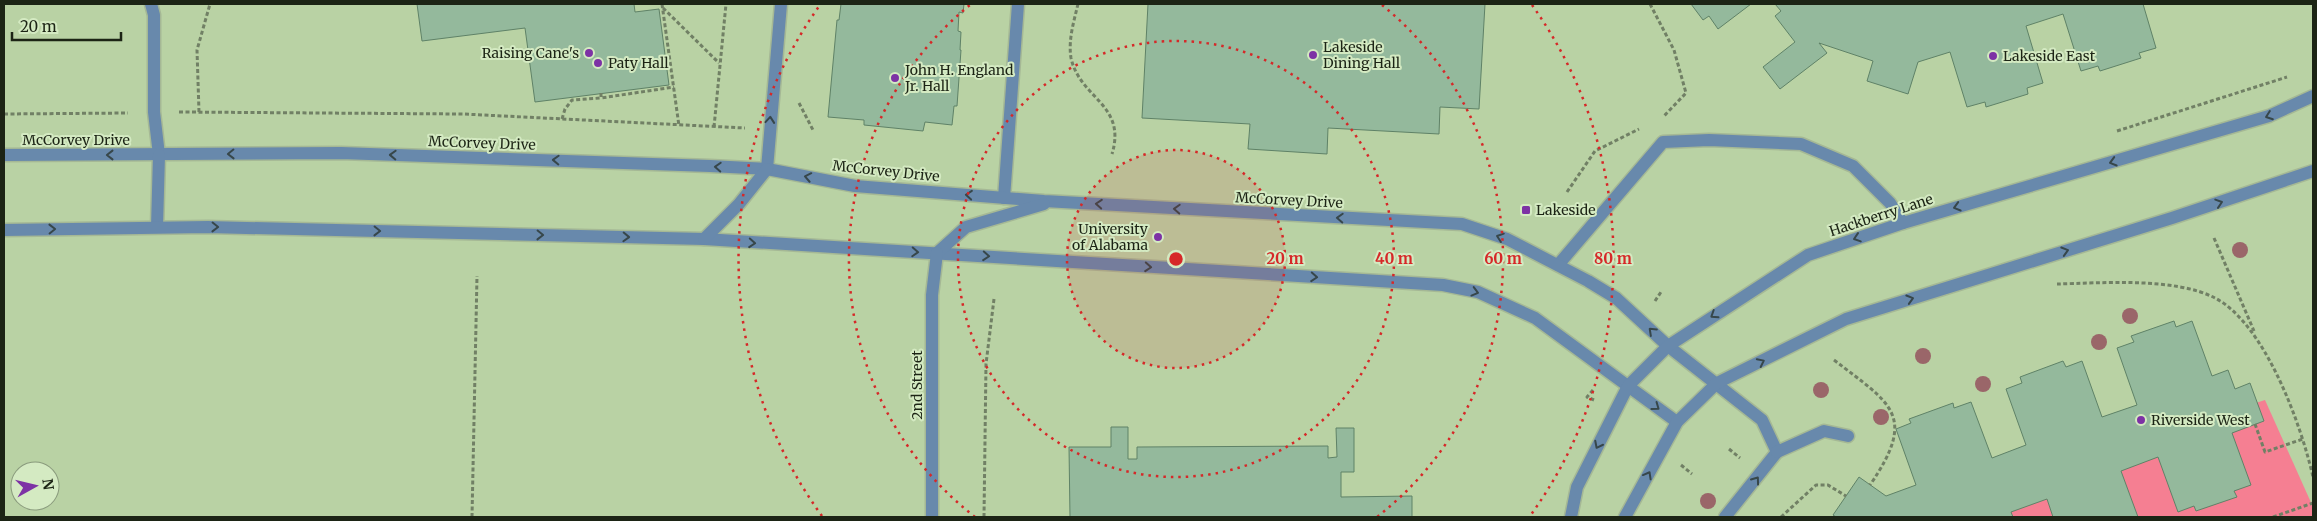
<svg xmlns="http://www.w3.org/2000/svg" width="2317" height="521" font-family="Merriweather,serif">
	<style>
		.built { fill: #b9d2a4; fill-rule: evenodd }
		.green { fill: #f57f92 }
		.building { fill: #94b99c; stroke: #5f8267 }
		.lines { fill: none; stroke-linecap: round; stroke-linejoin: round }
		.service-casing { stroke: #a5b895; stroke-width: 15 }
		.minor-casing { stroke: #a5b895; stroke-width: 15 }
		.tertiary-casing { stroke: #a5b895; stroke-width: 15 }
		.path { stroke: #718065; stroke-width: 3; stroke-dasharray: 4 2.5; stroke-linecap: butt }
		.service { stroke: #6889ac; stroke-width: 12 }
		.minor { stroke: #6889ac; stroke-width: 12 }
		.tertiary { stroke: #6889ac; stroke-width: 12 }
		.tree { fill: #9a6669 }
		.oneway { stroke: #37474a }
		.ring { fill: none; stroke: #d62828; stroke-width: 2.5; stroke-dasharray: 2.5 5 }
		.poi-dot { fill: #7d32a5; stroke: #d4eac2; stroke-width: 2 }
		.labels { text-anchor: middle; stroke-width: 4; stroke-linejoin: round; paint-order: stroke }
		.poi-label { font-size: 14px; fill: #1c2415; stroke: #d4eac2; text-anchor: start }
		.street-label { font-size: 14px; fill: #1c2415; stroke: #d4eac2 }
		.centre { fill: #d62828; stroke: #d4eac2; stroke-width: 2.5 }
		.ring-label { font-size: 15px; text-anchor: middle; font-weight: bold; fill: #d62828; stroke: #d4eac2; stroke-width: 4; stroke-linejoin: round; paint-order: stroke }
	</style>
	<rect width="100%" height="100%" fill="#c7ddb5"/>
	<path class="built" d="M4,4H2313V517H4ZM20,471H50V501H20Z"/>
	<path class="green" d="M2265,400L2313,507V517H1906Z"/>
	<g class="building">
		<path d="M417,4H634L635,12L659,9L669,85L535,102L525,28L422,41Z"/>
		<path d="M841,4H964L963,13L959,12L958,31L961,32L960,50H961L957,106H954L952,125L925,122L923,131L864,125V120L828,117L837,20H839Z"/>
		<path d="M1148,4H1485L1479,109L1440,107L1439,134L1328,128L1327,154L1248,149L1250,124L1142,118Z"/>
		<path d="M1691,4H1751L1718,29L1709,16L1703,20Z"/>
		<path d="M1775,4H2143L2156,48L2139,53L2141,58L2100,71L2098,66L2081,71L2063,14L2026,26L2043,83L2027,88L2028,94L1986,107L1985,102L1967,107L1950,52L1918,62L1908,94L1867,81L1873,61L1819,43L1827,53L1780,89L1763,67L1795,42L1775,16L1781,11Z"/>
		<path d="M2174,321L2176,327L2192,321L2212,376L2228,370L2235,389L2250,383L2264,421L2232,433L2251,485L2234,491L2237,497L2196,511L2194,506L2178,512L2158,457L2121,471L2138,517H2053L2047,499L2011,512L2013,517H1836L1833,515L1859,477L1886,496L1916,485L1896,429L1911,423L1909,419L1953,403L1954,408L1971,402L1992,458L2026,445L2006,389L2022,383L2020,377L2063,361L2066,367L2082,361L2102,417L2137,405L2117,348L2134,342L2131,336Z"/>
		<path d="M1111,427H1128V459H1137V447L1328,446V458L1337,457L1336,428H1354V472H1341V497L1412,496V517H1070L1069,447H1111Z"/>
	</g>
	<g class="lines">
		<defs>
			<g id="service">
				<path d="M151,4L154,15V112L159,155"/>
				<path d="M1004,198L1018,4"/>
				<path d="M1558,265L1663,142L1709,140L1801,144L1853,166L1890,203L1903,223"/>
			</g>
			<g id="minor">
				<path d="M4,155L341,153L710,166L767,169L855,186L1044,201L1462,224L1507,239L1588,281L1616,298L1668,346L1762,420L1777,452L1725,517"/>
				<path d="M767,169L781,4"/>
				<path d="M157,227L159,155"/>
				<path d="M4,230L208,227L704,239L1443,285L1478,292L1535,318L1677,422"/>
				<path d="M704,239L739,204L767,169"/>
				<path d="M937,253L966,227L1044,204"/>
				<path d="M1777,452L1824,431L1848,436"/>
				<path d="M932,517V295L937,253"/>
			</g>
			<g id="tertiary">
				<path d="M1571,517L1577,487L1628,386L1668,346L1808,255L1903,223L2269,116L2313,96"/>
				<path d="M1625,517L1677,422L1717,383L1846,319L2172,218L2313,171"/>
			</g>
		</defs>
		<use href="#service" class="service-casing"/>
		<use href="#minor" class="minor-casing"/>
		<use href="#tertiary" class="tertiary-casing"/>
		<g class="path">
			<path d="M662,4L679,126"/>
			<path d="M1078,4C1074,21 1068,40 1071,58C1080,99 1127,104 1112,154"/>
			<path d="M1650,4L1674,50L1686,93L1664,116"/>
			<path d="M663,8L719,63"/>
			<path d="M601,93V98L674,87"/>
			<path d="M799,103L813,130"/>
			<path d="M179,112L463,114L745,128"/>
			<path d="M199,112L197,50L210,4"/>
			<path d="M4,114L128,113"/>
			<path d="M562,119L565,109L572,100L601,98"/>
			<path d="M714,127L726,4"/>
			<path d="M2117,131L2287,77"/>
			<path d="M1567,192L1595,151L1639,129"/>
			<path d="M2214,238L2254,331"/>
			<path d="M2057,284C2101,283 2175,277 2215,298C2265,324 2301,424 2313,477"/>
			<path d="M1655,301L1661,292"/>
			<path d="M1834,360C1891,404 1918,415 1870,485"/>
			<path d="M1593,390L1587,397L1594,400"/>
			<path d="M2255,424L2265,452L2303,439"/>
			<path d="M1729,449L1740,458"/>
			<path d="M1681,465L1692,474"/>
			<path d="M472,517L477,276"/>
			<path d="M984,517L986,364L994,299"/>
			<path d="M1781,517L1816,485H1828L1846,496"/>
			<path d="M2273,517L2313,503"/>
		</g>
		<use href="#service" class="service"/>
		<use href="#minor" class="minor"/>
		<use href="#tertiary" class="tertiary"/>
	</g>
	<g class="tree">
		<circle cx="2240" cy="250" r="8"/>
		<circle cx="2130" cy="316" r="8"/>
		<circle cx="2099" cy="342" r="8"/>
		<circle cx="1923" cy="356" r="8"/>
		<circle cx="1983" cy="384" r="8"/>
		<circle cx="1821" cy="390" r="8"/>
		<circle cx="1881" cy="417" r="8"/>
		<circle cx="1708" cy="501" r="8"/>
	</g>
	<defs><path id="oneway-chevron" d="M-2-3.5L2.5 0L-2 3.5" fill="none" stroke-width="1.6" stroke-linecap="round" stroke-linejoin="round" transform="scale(1.25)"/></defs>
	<g class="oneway">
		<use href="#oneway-chevron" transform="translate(2269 116) rotate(160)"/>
		<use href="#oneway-chevron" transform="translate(770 120) rotate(-85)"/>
		<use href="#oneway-chevron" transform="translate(231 154) rotate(179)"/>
		<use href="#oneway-chevron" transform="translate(110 155) rotate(180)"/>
		<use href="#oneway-chevron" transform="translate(393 155) rotate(-178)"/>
		<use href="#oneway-chevron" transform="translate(556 160) rotate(-178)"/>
		<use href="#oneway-chevron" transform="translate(2113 162) rotate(164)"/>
		<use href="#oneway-chevron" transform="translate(718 167) rotate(-177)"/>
		<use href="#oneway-chevron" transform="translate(808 177) rotate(-169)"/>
		<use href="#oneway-chevron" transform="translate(969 195) rotate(-175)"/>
		<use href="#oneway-chevron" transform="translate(2219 203) rotate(-18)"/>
		<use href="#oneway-chevron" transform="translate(1099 204) rotate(-176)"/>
		<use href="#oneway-chevron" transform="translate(1957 207) rotate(164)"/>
		<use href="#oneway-chevron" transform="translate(1177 209) rotate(-177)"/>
		<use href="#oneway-chevron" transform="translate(1340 218) rotate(-177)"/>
		<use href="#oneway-chevron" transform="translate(215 227) rotate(1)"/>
		<use href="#oneway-chevron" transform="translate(52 229) rotate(-1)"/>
		<use href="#oneway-chevron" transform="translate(377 231) rotate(1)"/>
		<use href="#oneway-chevron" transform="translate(540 235) rotate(1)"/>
		<use href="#oneway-chevron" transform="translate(626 237) rotate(2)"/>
		<use href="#oneway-chevron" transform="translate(1500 237) rotate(-161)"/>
		<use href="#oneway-chevron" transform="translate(1857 238) rotate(162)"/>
		<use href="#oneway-chevron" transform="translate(752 243) rotate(4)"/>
		<use href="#oneway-chevron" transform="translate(2065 251) rotate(-17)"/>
		<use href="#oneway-chevron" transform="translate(915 252) rotate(3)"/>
		<use href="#oneway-chevron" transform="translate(986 256) rotate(4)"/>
		<use href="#oneway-chevron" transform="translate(1148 267) rotate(4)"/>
		<use href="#oneway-chevron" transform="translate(1314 277) rotate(4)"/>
		<use href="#oneway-chevron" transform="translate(1475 292) rotate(15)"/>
		<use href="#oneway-chevron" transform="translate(1910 299) rotate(-17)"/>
		<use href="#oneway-chevron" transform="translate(1714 315) rotate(147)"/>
		<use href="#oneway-chevron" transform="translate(1652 331) rotate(-137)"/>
		<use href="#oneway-chevron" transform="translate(1761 362) rotate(-26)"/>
		<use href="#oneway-chevron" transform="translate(1656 407) rotate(36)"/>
		<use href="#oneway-chevron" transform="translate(1598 445) rotate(117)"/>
		<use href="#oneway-chevron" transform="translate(1648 475) rotate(-61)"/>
		<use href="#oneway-chevron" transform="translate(1756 480) rotate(-54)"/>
	</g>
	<circle cx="1176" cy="259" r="109" fill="#d62828" fill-opacity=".12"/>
	<g class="ring">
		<circle cx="1176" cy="259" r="109"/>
		<circle cx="1176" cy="259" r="218"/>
		<path d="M975 517A327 327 0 0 1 970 5M1382 5A327 327 0 0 1 1377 517"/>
		<path d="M822 516A437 437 0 0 1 820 5M1532 5A437 437 0 0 1 1530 516"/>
	</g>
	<g class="poi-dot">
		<circle cx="589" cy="53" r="5"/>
		<circle cx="1313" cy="55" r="5"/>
		<circle cx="1993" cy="56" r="5"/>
		<circle cx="598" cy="63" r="5"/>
		<circle cx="895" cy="78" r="5"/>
		<rect x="1521" y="205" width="10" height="10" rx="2.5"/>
		<circle cx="1158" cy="237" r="5"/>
		<circle cx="2141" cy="420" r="5"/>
	</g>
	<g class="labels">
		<g class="poi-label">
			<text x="1323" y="52">Lakeside<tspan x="1323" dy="16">Dining Hall</tspan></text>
			<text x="579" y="58" text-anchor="end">Raising Cane's</text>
			<text x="2003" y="61">Lakeside East</text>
			<text x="608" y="68">Paty Hall</text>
			<text x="905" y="75">John H. England<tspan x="905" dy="16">Jr. Hall</tspan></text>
			<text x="1536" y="215">Lakeside</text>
			<text x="1148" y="234" text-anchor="end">University<tspan x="1148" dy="16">of Alabama</tspan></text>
			<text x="2151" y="425">Riverside West</text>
		</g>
		<g class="street-label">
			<text x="76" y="145">McCorvey Drive</text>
			<text transform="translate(482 143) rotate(2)" y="5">McCorvey Drive</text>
			<text transform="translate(886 171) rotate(6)" y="5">McCorvey Drive</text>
			<text transform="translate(1289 200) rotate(3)" y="5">McCorvey Drive</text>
			<text transform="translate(1881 215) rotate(-18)" y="5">Hackberry Lane</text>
			<text transform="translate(917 385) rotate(-90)" y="5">2nd Street</text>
		</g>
	</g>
	<circle cx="1176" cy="259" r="8" class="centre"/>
	<g class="ring-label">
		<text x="1285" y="264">20 m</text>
		<text x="1394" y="264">40 m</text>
		<text x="1503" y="264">60 m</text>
		<text x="1613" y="264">80 m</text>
	</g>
	<rect width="2317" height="521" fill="none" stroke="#1c2415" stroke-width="10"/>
	<g transform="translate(35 486) rotate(82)"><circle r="24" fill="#d4eac2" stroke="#8a9b7d"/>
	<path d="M0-4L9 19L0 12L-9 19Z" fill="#7d32a5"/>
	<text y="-8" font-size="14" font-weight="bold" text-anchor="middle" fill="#1c2415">N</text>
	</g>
	<path d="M12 32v8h109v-8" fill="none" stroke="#1c2415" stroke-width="2.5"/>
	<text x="20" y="32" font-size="15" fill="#1c2415" stroke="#d4eac2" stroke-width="4" paint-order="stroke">20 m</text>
</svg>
